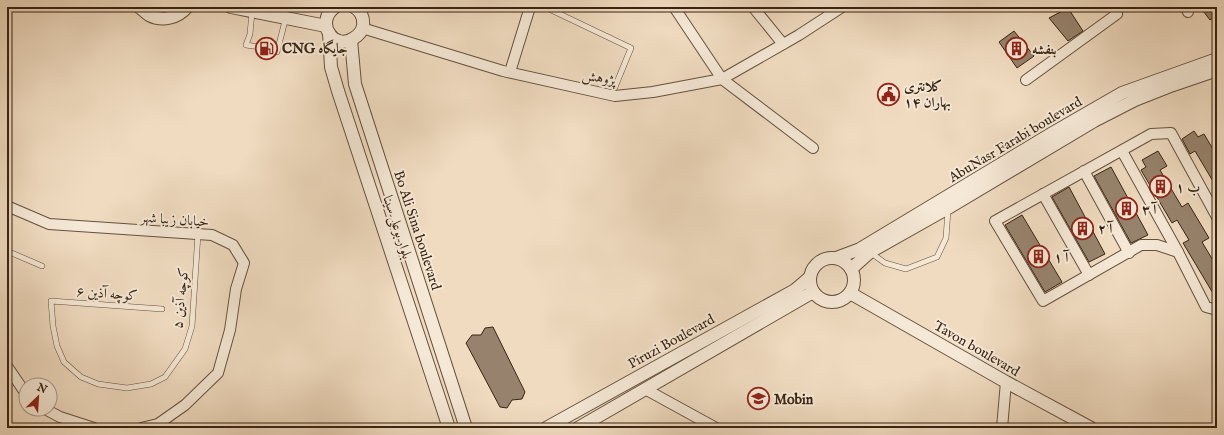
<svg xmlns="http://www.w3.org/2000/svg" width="1224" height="435" font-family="'IM FELL English',Amiri,serif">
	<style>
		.building { fill: #97836d; stroke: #372313 }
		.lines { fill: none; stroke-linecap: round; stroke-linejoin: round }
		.service-casing { stroke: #65513e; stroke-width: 6 }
		.minor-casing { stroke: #65513e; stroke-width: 12 }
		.tertiary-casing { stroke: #65513e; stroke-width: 14 }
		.service { stroke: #f5e8d6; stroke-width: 5 }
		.minor { stroke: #f5e8d6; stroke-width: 10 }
		.tertiary { stroke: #f5e8d6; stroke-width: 12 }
		.labels { text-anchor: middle; stroke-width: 4; stroke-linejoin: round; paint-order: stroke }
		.poi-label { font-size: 14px; font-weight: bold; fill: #372313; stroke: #f5e8d6; text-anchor: start }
		.street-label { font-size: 14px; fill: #372313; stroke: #f5e8d6 }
	</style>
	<rect width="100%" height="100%" fill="#f0dbc0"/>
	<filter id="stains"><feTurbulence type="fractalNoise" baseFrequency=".005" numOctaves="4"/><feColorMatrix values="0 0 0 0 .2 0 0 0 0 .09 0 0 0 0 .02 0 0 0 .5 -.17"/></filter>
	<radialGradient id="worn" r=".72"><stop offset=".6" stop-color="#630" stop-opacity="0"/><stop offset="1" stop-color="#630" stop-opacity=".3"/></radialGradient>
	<g class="building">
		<path d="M1200,7H1217V15L1210,20Z"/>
		<path d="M1068,8L1083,31L1068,41L1049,18Z"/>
		<path d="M1014,31L1034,56L1017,68L999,42Z"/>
		<path d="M1194,131L1198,137L1204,134L1217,156V188L1195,151L1190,154L1182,139Z"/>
		<path d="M1158,151L1167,166L1160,170L1182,207L1188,203L1209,238L1202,242L1217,267V300L1183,243L1189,240L1177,220L1172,223L1141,170L1146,167L1142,160Z"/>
		<path d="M1111,167L1148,235L1131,243L1094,176Z"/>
		<path d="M1069,187L1105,254L1089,262L1052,197Z"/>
		<path d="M1022,215L1062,282L1045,292L1005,225Z"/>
		<path d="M493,327L525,392L522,399L512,400L507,408L500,407L466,343L472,335H481L485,328Z"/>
	</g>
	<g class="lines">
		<defs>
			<g id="service">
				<path d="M545,7L631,48L615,87"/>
				<path d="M823,7L830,15"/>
				<path d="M252,12L250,34L246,45L266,48L277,52L286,17"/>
				<path d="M7,251L42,266"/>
				<path d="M871,253L885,263L906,269L937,257L946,238L948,210"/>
				<path d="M162,309L51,301L53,326L57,346L64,362L81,377L98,384L127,388L151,384L165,377L185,349L192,326L198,234"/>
			</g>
			<g id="minor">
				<path d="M674,7L722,79L813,148"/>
				<path d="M753,7L783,44"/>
				<path d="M1186,7L1188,12"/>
				<path d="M362,28L503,71L615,96L653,92L722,79L799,35L842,7"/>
				<path d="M510,72L530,7"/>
				<path d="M1026,80L1117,14L1114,7"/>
				<path d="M1122,151L1178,252L1206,307L1217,310"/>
				<path d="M1084,171L1129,253"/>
				<path d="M1043,194L1089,275"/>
				<path d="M7,206L49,224L212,235L233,245L244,263L236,289L230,330L218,373L185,405L158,424L141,428"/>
				<path d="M1178,252L1157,245H1141L1043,301L995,221L1151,134L1171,133L1217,217"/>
				<path d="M7,366L26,394"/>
				<path d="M645,389L716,428"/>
				<path d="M45,409L60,417L94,428"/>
				<path d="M1002,428L1006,382"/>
			</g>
			<g id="tertiary">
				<path d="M139,7C142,9 146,13 149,15C162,22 178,18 187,7"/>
				<path d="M231,7L326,26"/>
				<path d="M335,7C314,22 334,52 354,38C359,35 362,31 363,26C364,18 361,11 354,7"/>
				<path d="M329,33L331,67L338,91L449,428"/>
				<path d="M351,40L355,84L466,428"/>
				<circle cx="832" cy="280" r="22"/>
				<path d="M836,258L860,249L1051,134L1122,93L1217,59"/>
				<path d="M851,269L870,252L948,208L1094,121L1135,100L1173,85L1217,70"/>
				<path d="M850,293L1006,382L1091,428"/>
				<path d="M546,428L795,290L809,278"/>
				<path d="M578,428L813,292"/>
			</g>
		</defs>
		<use href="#service" class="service-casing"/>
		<use href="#minor" class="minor-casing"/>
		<use href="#tertiary" class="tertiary-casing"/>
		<use href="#service" class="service"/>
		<use href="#minor" class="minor"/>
		<use href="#tertiary" class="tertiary"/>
	</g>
	<defs>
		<symbol id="fuel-ring" viewBox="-11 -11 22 22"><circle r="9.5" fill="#f5e8d6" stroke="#8f2418" stroke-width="1.5"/><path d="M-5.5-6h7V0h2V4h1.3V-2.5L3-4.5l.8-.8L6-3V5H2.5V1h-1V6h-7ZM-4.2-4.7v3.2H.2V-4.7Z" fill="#8f2418"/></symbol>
		<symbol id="building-ring" viewBox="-11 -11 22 22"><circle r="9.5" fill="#f5e8d6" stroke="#8f2418" stroke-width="1.5"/><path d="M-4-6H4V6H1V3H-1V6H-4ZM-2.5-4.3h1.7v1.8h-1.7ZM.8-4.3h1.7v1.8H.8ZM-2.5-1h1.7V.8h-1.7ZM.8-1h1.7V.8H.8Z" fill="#8f2418"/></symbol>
		<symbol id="civic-ring" viewBox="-11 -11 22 22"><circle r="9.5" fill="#f5e8d6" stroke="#8f2418" stroke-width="1.5"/><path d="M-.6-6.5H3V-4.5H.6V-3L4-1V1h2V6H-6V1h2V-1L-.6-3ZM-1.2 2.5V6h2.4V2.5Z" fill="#8f2418"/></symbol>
		<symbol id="school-ring" viewBox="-11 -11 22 22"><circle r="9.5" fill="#f5e8d6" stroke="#8f2418" stroke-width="1.5"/><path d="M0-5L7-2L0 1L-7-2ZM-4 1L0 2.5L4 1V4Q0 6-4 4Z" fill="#8f2418"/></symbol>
	</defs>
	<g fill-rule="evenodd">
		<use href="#fuel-ring" x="254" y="36" width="25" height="25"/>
		<use href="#building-ring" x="1004" y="36" width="25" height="25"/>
		<use href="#civic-ring" x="876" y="82" width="25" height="25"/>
		<use href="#building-ring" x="1148" y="174" width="25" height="25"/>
		<use href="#building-ring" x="1114" y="196" width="25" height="25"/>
		<use href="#building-ring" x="1070" y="216" width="25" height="25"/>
		<use href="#building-ring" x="1026" y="244" width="25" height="25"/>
		<use href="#school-ring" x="746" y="386" width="25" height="25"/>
	</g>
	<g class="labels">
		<g class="poi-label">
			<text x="282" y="53">CNG جایگاه</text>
			<text x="1032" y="54">بنفشه</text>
			<text x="904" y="91">کلانتری<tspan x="904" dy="16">۱۴ بهاران</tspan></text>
			<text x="1176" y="192">ب ۱</text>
			<text x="1142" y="214">آ ۳</text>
			<text x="1098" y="233">آ ۲</text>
			<text x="1054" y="262">آ ۱</text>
			<text x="774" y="404">Mobin</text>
		</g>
		<g class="street-label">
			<text transform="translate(599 77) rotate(10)" y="5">پژوهش</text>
			<text transform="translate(1015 139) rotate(-31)" y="5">AbuNasr Farabi boulevard</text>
			<text transform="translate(175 219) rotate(4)" y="5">خیابان زیبا شهر</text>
			<text transform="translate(398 227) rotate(72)" y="5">بلوار بوعلی سینا</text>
			<text transform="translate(418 230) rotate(72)" y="5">Bo Ali Sina boulevard</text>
			<text transform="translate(107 293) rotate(4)" y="5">کوچه آذین ۶</text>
			<text transform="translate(180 298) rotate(-84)" y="5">کوچه آذین ۵</text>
			<text transform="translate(671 341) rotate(-29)" y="5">Piruzi Boulevard</text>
			<text transform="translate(977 348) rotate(30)" y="5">Tavon boulevard</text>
		</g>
	</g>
	<rect width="1224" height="435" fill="none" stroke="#f0dbc0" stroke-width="24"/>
	<rect x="8" y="8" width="1208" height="419" fill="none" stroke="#372313" stroke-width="2"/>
	<rect x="12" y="12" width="1200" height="411" fill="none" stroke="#372313"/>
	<g transform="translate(38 397) rotate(25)"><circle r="19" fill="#f5e8d6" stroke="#a99988"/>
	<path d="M0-3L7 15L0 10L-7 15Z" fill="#8f2418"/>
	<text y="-6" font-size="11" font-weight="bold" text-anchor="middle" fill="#372313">N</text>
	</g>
	<rect width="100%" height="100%" filter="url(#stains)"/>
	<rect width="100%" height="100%" fill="url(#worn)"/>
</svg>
